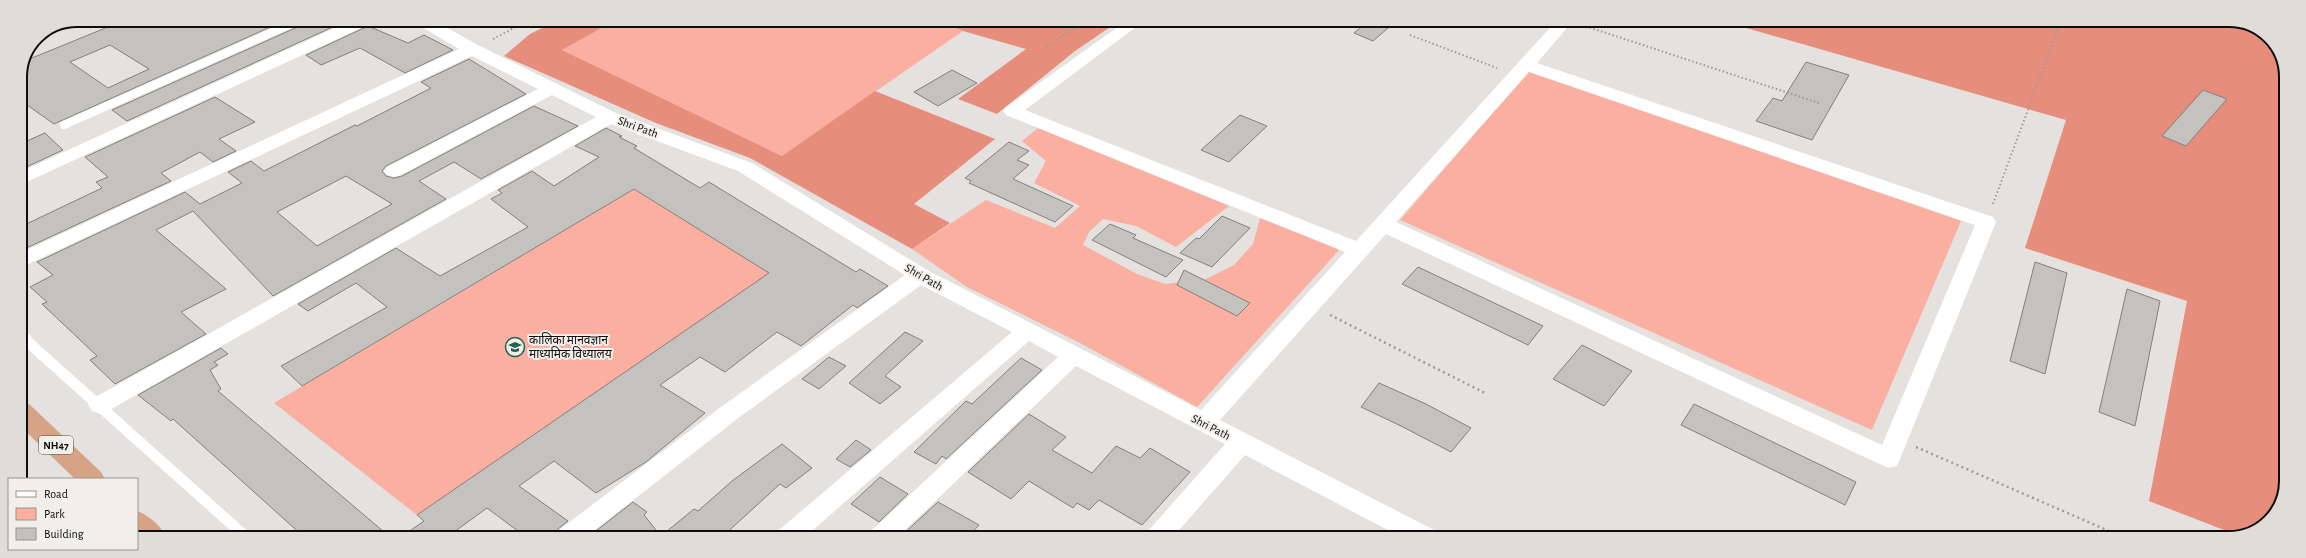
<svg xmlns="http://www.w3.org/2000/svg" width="2306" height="558" font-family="'Alegreya Sans','Noto Sans Devanagari',sans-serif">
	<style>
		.green { fill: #fbafa1 }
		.forest { fill: #e78d7c }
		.building { fill: #c3c2be; stroke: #82807d; fill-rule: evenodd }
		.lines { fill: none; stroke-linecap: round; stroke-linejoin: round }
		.path-far1 { stroke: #9e9b99; stroke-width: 2; stroke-dasharray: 1.5 2.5; stroke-linecap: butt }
		.path { stroke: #9e9b99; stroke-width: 2.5; stroke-dasharray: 2 3.5; stroke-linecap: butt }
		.service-far1 { stroke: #fff; stroke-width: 8 }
		.service { stroke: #fff; stroke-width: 11 }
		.minor { fill: #fff; fill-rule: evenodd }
		.trunk { fill: #d7a386; fill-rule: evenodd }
		.labels { text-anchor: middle; stroke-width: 4; stroke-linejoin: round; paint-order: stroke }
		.shield { fill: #f2efeb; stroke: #52514e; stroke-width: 1 }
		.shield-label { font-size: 11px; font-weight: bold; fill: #0e0d0b }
		.street-label { font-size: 12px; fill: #0e0d0b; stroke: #f2efeb }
		.poi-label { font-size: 12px; fill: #0e0d0b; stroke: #f2efeb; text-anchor: start }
		.rim { fill: none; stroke: #0e0d0b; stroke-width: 2 }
	</style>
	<rect width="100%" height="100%" fill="#e4e1de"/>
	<g class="green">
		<path d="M616,20H935L963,31L782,156L562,50Z"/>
		<path d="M1529,71L1961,221L1872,430L1400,220Z"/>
		<path d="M1038,128L1229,206L1176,247L1136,226L1103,219L1089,232L1083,245L1137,274L1165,284L1206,279L1234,265L1253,244L1260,218L1340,249L1197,407L1080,343L967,287L912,249L986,200L1055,228L1080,206L1034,183L1046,161L1022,141Z"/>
		<path d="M634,189L769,273L417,515L274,403Z"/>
	</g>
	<g class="forest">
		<path d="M558,20H616L562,50L782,156L875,91L995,139L914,204L950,223L912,249L750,158L656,123L504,56L530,34Z"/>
		<path d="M935,20L1119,21L1075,51L997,114L958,99L1026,49L963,31Z"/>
		<path d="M1722,21H2240L2272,40L2286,73L2285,492L2264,526L2237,535L2149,501L2187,301L2025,248L2066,120Z"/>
	</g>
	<g class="building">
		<path d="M125,20H286L54,124L20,100V77L27,60ZM110,45L149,69L108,88L70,62Z"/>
		<path d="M306,20H348L127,121L112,110L302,25Z"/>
		<path d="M1369,21H1396L1373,41L1354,33Z"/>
		<path d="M368,26L408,43L424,35L453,50L405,73L360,48L321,65L306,55Z"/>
		<path d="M469,59L526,94L386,166L382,171L386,176L394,178L402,176L534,106L578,126L481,179L454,162L419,181L446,199L273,296L193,211L156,230L226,289L181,312L206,334L115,384L90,360L97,356L42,304L47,302L30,287L53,275L37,262L185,192L200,204L242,183L228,172L251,161L264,171L355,125L357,126L431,88L421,82ZM346,176L392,204L317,246L277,212Z"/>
		<path d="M1806,62L1849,75L1812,140L1756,121L1773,98L1782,101Z"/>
		<path d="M952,70L977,83L938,106L914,92Z"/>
		<path d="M2203,90L2227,99L2186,146L2162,136Z"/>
		<path d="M215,97L255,122L219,139L236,151L213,162L200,152L161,173L171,181L22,250L20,249V227L102,188L96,182L108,177L85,157Z"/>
		<path d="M1240,115L1267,126L1229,162L1201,150Z"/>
		<path d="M606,128L622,136L619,137L637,146L634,148L700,188L709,182L856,272L860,269L888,286L857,308L853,305L801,346L777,332L725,372L700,357L660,385L705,413L646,462L596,493L554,461L519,486L568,521L558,529L554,537H526L487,508L447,537H401L424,521L417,515L769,273L634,189L302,386L281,366L387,307L356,283L308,311L298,304L396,248L440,276L528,227L491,199L502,193L498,190L532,171L554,186L599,157L575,146Z"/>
		<path d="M45,133L63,150L20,170V144Z"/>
		<path d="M1009,142L1029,151L1017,160L1029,165L1013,179L1073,206L1055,222L969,183L971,181L965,178Z"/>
		<path d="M1222,216L1250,228L1212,267L1180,253L1196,238L1199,239Z"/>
		<path d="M1110,224L1136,235L1133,238L1183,260L1166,277L1092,240Z"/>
		<path d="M2035,262L2067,273L2045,374L2010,361Z"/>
		<path d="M1418,267L1543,326L1528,345L1402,284Z"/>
		<path d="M1184,270L1250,303L1237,316L1177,285Z"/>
		<path d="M2127,289L2160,301L2135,426L2099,412Z"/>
		<path d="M905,332L923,341L885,376L901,387L880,404L849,383Z"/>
		<path d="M1582,345L1632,371L1604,406L1553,379Z"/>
		<path d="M221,348L228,354L214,362L218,365L210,370L221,389L218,391L390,537H304L173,419L171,421L138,395Z"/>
		<path d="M829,357L846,366L819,389L802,379Z"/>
		<path d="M1021,358L1042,370L946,459L942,456L936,464L914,452L966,401L972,404Z"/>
		<path d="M1379,383L1426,404L1471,428L1451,452L1401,426L1361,407Z"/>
		<path d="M1694,404L1856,482L1845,505L1681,425Z"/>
		<path d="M1029,414L1066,437L1052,450L1092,473L1116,446L1140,458L1150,448L1190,472L1142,525L1099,500L1089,510L1077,503L1073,508L1029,481L1011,499L968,472Z"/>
		<path d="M856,440L871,450L850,467L836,459Z"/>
		<path d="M782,444L812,468L786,488L780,484L722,537H588L633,502L647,512L644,515L661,536L694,509L698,511L732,481Z"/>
		<path d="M880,477L908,494L879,522L851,504Z"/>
		<path d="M938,502L979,525L968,537L901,536Z"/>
	</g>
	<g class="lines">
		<g class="path-far1">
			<path d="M496,20L512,28"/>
			<path d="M1582,25L1819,103"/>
			<path d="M1410,35L1497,68"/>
			<path d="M493,39L529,20"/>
			<path d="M1046,47L1085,21"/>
			<path d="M1993,204L2061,21"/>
		</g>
		<g class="path">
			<path d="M1330,315L1487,394"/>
			<path d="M1916,447L2125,538"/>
		</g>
		<path class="service-far1" d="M64,125L300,20"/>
		<path class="service" d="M20,332L30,344L246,537"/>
		<g class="minor">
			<path d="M352,20H374L372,23L20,185V172Z"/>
			<path d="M413,20H433L478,45L616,113L752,163L927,270L1201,410L1345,252L1006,115L1003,111L1006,107L1126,21H1144L1025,110L1356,241L1556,21H1573L1537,63L1993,217L1996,222L1900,459L1897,466L1888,468L1386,234L1220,420L1436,531L1440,538H1403L1245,455L1173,537H1145L1149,530L1225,444L1076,366L898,537H868L872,530L1058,357L1029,341L805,537H775L779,530L1012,332L921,285L737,419L586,537H555L559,530L721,407L905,275L738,171L611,124L108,411L100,414L92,411L88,405L92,399L596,117L552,95L401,175L394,177L387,175L384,171L387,167L538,89L472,56L20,268V253L459,49L415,23ZM1529,72L1975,225L1882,445L1396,222Z"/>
		</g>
		<g class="trunk">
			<path d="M20,402L29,404L101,472L105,479H75L20,426Z"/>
			<path d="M137,511C150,516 160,525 166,537H137Z"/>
		</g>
	</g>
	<defs>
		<symbol id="school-ring" viewBox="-11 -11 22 22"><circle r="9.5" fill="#f2efeb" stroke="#24634f" stroke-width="1.5"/><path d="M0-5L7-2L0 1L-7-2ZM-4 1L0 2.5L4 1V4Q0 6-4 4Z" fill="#24634f"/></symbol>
	</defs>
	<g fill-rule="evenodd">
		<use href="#school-ring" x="504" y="336" width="22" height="22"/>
	</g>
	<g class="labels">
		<rect class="shield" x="39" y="436" width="34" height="18" rx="3"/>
		<g class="shield-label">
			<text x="56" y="449">NH47</text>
		</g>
		<g class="street-label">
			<text transform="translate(638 127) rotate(20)" y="4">Shri Path</text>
			<text transform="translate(924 277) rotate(30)" y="4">Shri Path</text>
			<text transform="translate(1211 427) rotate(27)" y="4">Shri Path</text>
		</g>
		<g class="poi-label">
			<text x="529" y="344">कालिका मानवज्ञान<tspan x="529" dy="14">माध्यमिक विध्यालय</tspan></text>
		</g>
	</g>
	<path d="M0 0H2306V558H0ZM77 27H2229A50 50 0 0 1 2279 77V481A50 50 0 0 1 2229 531H77A50 50 0 0 1 27 481V77A50 50 0 0 1 77 27Z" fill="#e0ddd9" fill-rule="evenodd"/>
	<path class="rim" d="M77 27H2229A50 50 0 0 1 2279 77V481A50 50 0 0 1 2229 531H77A50 50 0 0 1 27 481V77A50 50 0 0 1 77 27Z"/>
	<rect x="8" y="478" width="130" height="72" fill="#f2efeb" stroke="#979591"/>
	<rect x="16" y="491" width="20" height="6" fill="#ffffff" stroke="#979591"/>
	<text x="44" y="498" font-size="12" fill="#0e0d0b">Road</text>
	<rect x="16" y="508" width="20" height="12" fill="#fbafa1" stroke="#979591"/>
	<text x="44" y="518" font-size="12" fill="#0e0d0b">Park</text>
	<rect x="16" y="528" width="20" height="12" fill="#c3c2be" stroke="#979591"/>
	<text x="44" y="538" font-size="12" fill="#0e0d0b">Building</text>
</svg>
